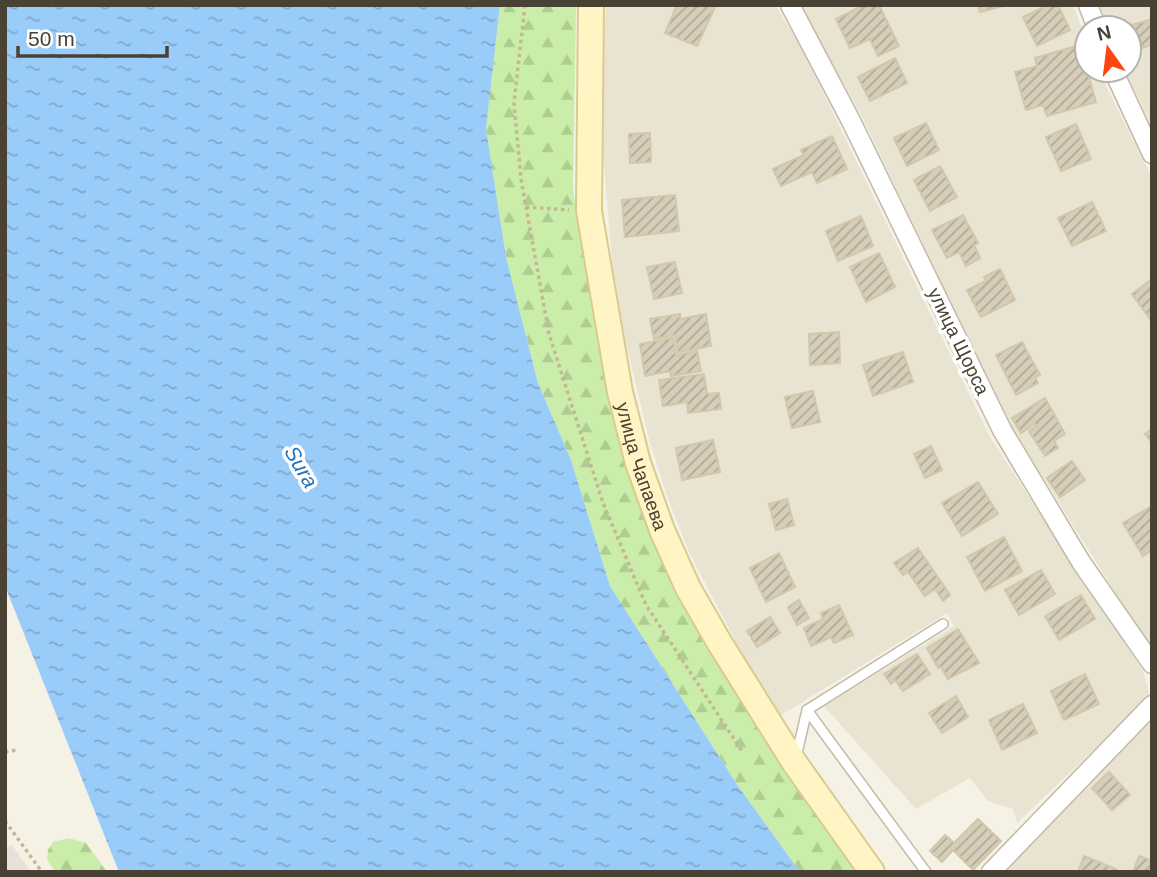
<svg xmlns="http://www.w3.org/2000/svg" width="1157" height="877" font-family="Helvetica,sans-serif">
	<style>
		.residential { fill: #e9e3d2 }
		.industrial { fill: #e6e2da }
		.forest { fill: url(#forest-firs) }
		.water { fill: url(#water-ripples) }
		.building { fill: url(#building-hatch); stroke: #d3c6ab; stroke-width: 2 }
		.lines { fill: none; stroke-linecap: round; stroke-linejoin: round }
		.lane-casing { stroke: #c1baa6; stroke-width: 12 }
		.street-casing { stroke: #c1baa6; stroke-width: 21 }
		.secondary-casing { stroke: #d9cb8f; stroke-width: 28 }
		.path { stroke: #c5b796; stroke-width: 3.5; stroke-dasharray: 3.5 3.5; stroke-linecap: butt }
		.lane { stroke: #fff; stroke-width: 9 }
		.street { stroke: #fff; stroke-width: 18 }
		.secondary { stroke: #fff5c4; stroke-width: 24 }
		.labels { text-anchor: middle; stroke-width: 7; stroke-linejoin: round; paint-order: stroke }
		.street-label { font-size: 19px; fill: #484134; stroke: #fff }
		.water-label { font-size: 21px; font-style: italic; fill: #2072c0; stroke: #fff }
	</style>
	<defs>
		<pattern id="forest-firs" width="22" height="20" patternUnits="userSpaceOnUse" patternTransform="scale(1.75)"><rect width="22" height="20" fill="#caeea9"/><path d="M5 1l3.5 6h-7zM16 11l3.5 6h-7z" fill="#afcd92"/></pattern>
		<pattern id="water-ripples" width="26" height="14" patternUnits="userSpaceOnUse" patternTransform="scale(1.75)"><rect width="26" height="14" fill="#9accf9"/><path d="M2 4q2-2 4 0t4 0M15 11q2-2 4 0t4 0" fill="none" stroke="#80a7ca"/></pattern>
		<pattern id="building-hatch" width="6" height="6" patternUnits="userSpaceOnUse" patternTransform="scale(1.75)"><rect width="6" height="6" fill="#d7ceb9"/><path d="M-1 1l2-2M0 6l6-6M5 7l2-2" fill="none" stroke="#b0a997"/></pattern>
	</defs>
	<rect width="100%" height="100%" fill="#f5f1e5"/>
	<g class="residential">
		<path d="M606,5H775L801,47L990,437L1143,671L1150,696L1017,823L1013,809L988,801L970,778L916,809L824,706L954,626L947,613L780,716L744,657L689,552L667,496L649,439L625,339L612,260L600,116Z"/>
		<path d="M800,5H1073L1087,42V70H1098L1152,178V651L1010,425L860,113Z"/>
		<path d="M1100,5H1152V127L1125,70H1129V28H1109Z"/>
		<path d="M1152,721V872H1005L1044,827Z"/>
	</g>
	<path class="industrial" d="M12,845L31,872H5V847Z"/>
	<g class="forest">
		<path d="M500,5H576L573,189L606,389L637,493L703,643L856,872H800L738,786L610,586L571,460L538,383L506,257L486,129Z"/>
		<path d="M69,838L86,843L107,872H55L47,860L48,850L53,842Z"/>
	</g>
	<path class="water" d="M5,5H500L486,129L506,257L538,383L571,460L610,586L738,786L800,872H119L5,586Z"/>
	<g class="building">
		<path d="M677,5H716L697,46L665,33Z"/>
		<path d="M864,5H879L899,46L878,56L870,39L850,48L836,19Z"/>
		<path d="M978,5H1007L980,12Z"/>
		<path d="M1048,5H1058L1070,30L1037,46L1023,17Z"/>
		<path d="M1152,19V45L1129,52V28H1122Z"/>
		<path d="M1080,45L1096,102L1047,116L1043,105L1026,110L1015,72L1037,66L1035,58Z"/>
		<path d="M895,58L907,83L870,101L858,77Z"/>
		<path d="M926,123L939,150L907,166L894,138Z"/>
		<path d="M1076,124L1091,159L1061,171L1046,137Z"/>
		<path d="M650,133L651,162L630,163L629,134Z"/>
		<path d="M832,136L847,169L817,183L812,172L781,186L773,169L804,155L801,150Z"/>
		<path d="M940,166L957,197L930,211L914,180Z"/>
		<path d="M675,195L679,231L625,237L622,200Z"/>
		<path d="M1092,202L1106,231L1072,246L1058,218Z"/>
		<path d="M963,215L978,243L974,245L980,258L966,266L959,252L947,258L932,230Z"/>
		<path d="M861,216L873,246L838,261L826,231Z"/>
		<path d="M879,253L895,287L866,302L850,267Z"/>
		<path d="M675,262L682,293L654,299L647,267Z"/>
		<path d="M1000,269L1015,300L981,317L967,290L986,281L984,277Z"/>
		<path d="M1152,279V318L1150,319L1132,294Z"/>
		<path d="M680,314V319L706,314L711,346L678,352L675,335L654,339L650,319Z"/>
		<path d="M839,332L840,363L810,365L809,334Z"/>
		<path d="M673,338L676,355L697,351L701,371L671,376L670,371L645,376L640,344Z"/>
		<path d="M1022,342L1040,375L1035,377L1038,383L1016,395L996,355Z"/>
		<path d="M903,352L913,382L873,396L863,365Z"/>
		<path d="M704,374L707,394L719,393L721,409L688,413L687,402L663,406L659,380Z"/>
		<path d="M813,391L820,422L792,428L785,397Z"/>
		<path d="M1045,398L1065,434L1054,441L1058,448L1045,456L1029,431L1037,426L1035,424L1021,433L1012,418Z"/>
		<path d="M1152,429V443L1145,434Z"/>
		<path d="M713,440L720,472L682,480L676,448Z"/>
		<path d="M931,446L942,470L925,478L914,454Z"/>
		<path d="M1072,461L1085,480L1060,497L1047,478Z"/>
		<path d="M978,482L998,514L962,536L942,503Z"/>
		<path d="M787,499L794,525L776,530L769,504Z"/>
		<path d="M1152,506V550L1143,556L1123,523Z"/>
		<path d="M1004,537L1022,571L985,591L967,557Z"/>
		<path d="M918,548L950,595L943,601L935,589L925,596L908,572L903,575L894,563Z"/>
		<path d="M779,553L795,587L766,602L750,568Z"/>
		<path d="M1041,570L1055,594L1019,615L1005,590Z"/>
		<path d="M1081,595L1095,619L1059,640L1045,616Z"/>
		<path d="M799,600L809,618L797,625L788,607Z"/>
		<path d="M839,605L853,635L834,643L831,637L811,646L804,628L823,619L821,613Z"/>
		<path d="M770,617L780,633L757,647L747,631Z"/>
		<path d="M958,629L979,663L948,679L941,667L938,668L927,648Z"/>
		<path d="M917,654L930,674L903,691L895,680L891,684L884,674Z"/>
		<path d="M1085,674L1099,704L1064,720L1051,691Z"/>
		<path d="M956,696L968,717L942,733L929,713Z"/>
		<path d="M1023,704L1037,733L1002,750L989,720Z"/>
		<path d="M1109,772L1130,795L1112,810L1092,788Z"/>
		<path d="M978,819L1001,841L973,870L953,850L942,862L930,851L945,835L954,843Z"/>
		<path d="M1084,856L1116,869L1115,872H1078Z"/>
		<path d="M1139,856L1152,861V872H1133Z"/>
	</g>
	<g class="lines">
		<defs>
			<g id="lane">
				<path d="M807,710L926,872"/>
				<path d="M796,757L807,710L943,624"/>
			</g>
			<g id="street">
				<path d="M790,5L851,121L1002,430L1081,562L1152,664"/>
				<path d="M1088,5L1097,28"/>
				<path d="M1113,70L1152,154"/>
				<path d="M991,872L1152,705"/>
			</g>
			<g id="secondary">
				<path id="s1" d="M591,5L589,211L620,392L638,463L662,530L688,588L719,642L794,762L872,872"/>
			</g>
		</defs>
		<use href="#lane" class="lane-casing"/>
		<use href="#street" class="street-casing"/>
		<use href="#secondary" class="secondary-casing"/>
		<g class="path">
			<path d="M525,5L514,103L521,179L549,334L603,503L646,605L742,751"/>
			<path d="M526,207L569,210"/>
			<path d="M5,752L17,750"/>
			<path d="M5,821L42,872"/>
		</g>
		<use href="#lane" class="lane"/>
		<use href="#street" class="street"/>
		<use href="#secondary" class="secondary"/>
	</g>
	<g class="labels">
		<g class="street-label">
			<text transform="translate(959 341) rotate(64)" y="7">улица Щорса</text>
			<text dy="7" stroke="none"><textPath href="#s1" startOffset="467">улица Чапаева</textPath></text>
		</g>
		<g class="water-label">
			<text transform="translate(301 467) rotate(60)" y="7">Sura</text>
		</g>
	</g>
	<rect width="1157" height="877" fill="none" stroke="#484134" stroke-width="14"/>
	<g transform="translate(1108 49) rotate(346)"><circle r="33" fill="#ffffff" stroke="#b6b3ae" stroke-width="2"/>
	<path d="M0-5L12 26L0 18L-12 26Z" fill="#ff4511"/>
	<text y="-10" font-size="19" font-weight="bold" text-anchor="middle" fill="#484134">N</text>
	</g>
	<path d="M18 46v10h149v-10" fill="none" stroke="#484134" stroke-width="3.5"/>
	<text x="28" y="46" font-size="21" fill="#484134" stroke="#ffffff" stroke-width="5" paint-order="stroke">50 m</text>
</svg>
